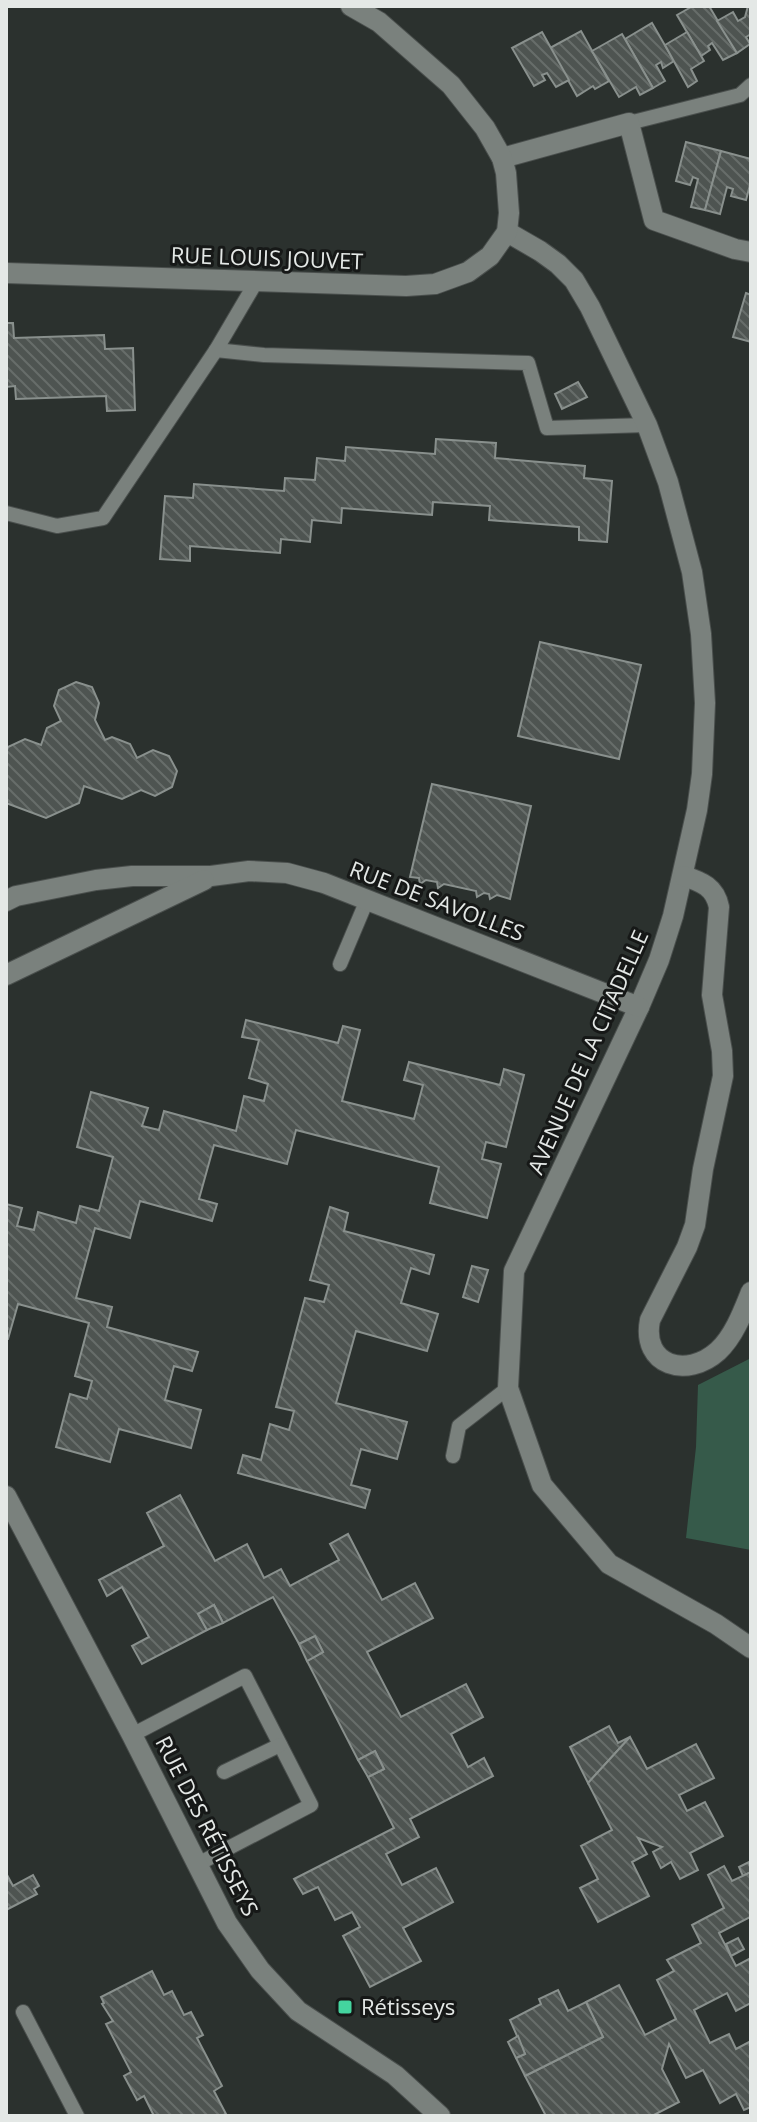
<svg xmlns="http://www.w3.org/2000/svg" width="757" height="2122" font-family="'Open Sans',sans-serif">
	<style>
		.grass { fill: #365a4a }
		.building { fill: url(#building-back-hatch); stroke: #89908d; stroke-width: 2 }
		.lines { fill: none; stroke-linecap: round; stroke-linejoin: round }
		.lane-casing { stroke: #4a4f4d; stroke-width: 16 }
		.street-casing { stroke: #4a4f4d; stroke-width: 22 }
		.lane { stroke: #7a817d; stroke-width: 14 }
		.street { stroke: #7a817d; stroke-width: 20 }
		.poi-dot { fill: #44d49f; stroke: #161817; stroke-width: 3 }
		.labels { text-anchor: middle; stroke-width: 6; stroke-linejoin: round; paint-order: stroke }
		.street-label { font-size: 22px; fill: #e4e8e6; stroke: #161817 }
		.poi-label { font-size: 22px; fill: #e4e8e6; stroke: #161817; text-anchor: start }
	</style>
	<defs>
		<pattern id="building-back-hatch" width="6" height="6" patternUnits="userSpaceOnUse" patternTransform="scale(2)"><rect width="6" height="6" fill="#4e5451"/><path d="M-1 5l2 2M0 0l6 6M5-1l2 2" fill="none" stroke="#676d6a"/></pattern>
	</defs>
	<rect width="100%" height="100%" fill="#2b312e"/>
	<path class="grass" d="M751,1358V1550L686,1538L696,1447L698,1385Z"/>
	<g class="building">
		<path d="M693,6H709L737,53L723,60L712,43L708,46L710,50L701,56L677,15Z"/>
		<path d="M748,6H751V34L746,37L750,44L737,53L717,21L733,12L738,21L745,17Z"/>
		<path d="M652,23L674,61L663,68L661,62L656,65L665,81L653,88L625,39Z"/>
		<path d="M581,31L609,81L595,89L593,86L577,96L550,48Z"/>
		<path d="M542,32L569,80L556,87L547,73L542,75L545,80L534,86L512,48Z"/>
		<path d="M687,32L704,61L691,69L697,81L688,87L665,45Z"/>
		<path d="M622,34L653,88L640,95L636,87L619,97L592,51Z"/>
		<path d="M686,142L721,151L705,210L691,207L698,179L693,177L690,185L676,181Z"/>
		<path d="M721,151L751,159V181L746,200L731,196L733,189L727,187L720,214L705,210Z"/>
		<path d="M746,293L751,295V342L733,337Z"/>
		<path d="M6,323H13L14,338L104,335L105,349L133,348L135,410L107,411L106,396L16,399L15,386L6,387Z"/>
		<path d="M578,382L587,397L562,409L555,394Z"/>
		<path d="M436,439L496,443L495,458L585,466L584,478L612,481L607,542L579,540V527L489,520L490,506L433,502L432,515L342,508L341,523L312,520L310,542L281,539L280,553L190,546V561L160,559L165,496L193,498L194,484L284,491L285,478L315,480L317,458L345,461L346,447L435,454Z"/>
		<path d="M540,642L641,665L619,759L518,736Z"/>
		<path d="M76,682L92,687L99,703L95,720L105,740L112,737L130,744L137,758L153,750L169,756L177,771L172,787L155,796L141,790L122,799L84,786L79,803L46,818L6,803V753L8,747L25,739L41,745L47,728L61,721L54,706L59,690Z"/>
		<path d="M432,784L531,806L510,899L497,895L490,899L489,894L484,893L477,897L476,891L444,884L438,888L437,882L426,880L420,884L419,878L410,877Z"/>
		<path d="M246,1020L338,1043L343,1026L360,1030L342,1101L414,1119L423,1085L404,1080L409,1062L500,1085L504,1069L524,1075L506,1147L486,1142L482,1159L501,1164L487,1218L430,1203L439,1167L296,1130L287,1164L214,1145L199,1199L217,1204L212,1221L140,1201L130,1238L95,1228L76,1298L112,1307L107,1327L198,1352L192,1371L174,1366L165,1400L201,1410L191,1448L119,1429L110,1462L56,1447L70,1394L87,1399L92,1381L75,1376L89,1323L18,1304L8,1339H6V1204L22,1208L17,1226L34,1230L38,1212L76,1223L80,1206L99,1211L113,1157L77,1147L91,1092L148,1108L142,1126L159,1130L164,1111L236,1131L244,1096L264,1101L268,1084L249,1078L259,1040L242,1037Z"/>
		<path d="M330,1207L348,1213L344,1231L434,1255L429,1274L411,1268L401,1303L438,1314L427,1351L356,1331L336,1403L407,1422L397,1459L361,1449L351,1485L370,1490L365,1508L238,1473L243,1455L261,1460L270,1424L289,1430L294,1411L276,1407L305,1298L324,1302L329,1285L310,1280Z"/>
		<path d="M472,1266L488,1270L478,1302L463,1297Z"/>
		<path d="M180,1495L215,1561L247,1544L264,1578L281,1569L290,1586L339,1560L330,1544L348,1534L382,1600L415,1583L433,1618L367,1652L401,1717L466,1684L483,1717L451,1734L468,1767L484,1758L493,1776L410,1819L419,1837L386,1854L402,1885L436,1868L453,1902L403,1928L421,1961L370,1987L343,1936L360,1927L352,1912L335,1920L318,1887L303,1894L294,1879L394,1828L368,1777L384,1769L375,1751L358,1760L307,1661L323,1652L315,1636L299,1644L273,1597L223,1623L214,1605L198,1614L207,1630L142,1664L132,1646L149,1637L122,1587L107,1596L99,1580L164,1546L147,1513Z"/>
		<path d="M214,1605L223,1623L207,1630L198,1614Z"/>
		<path d="M315,1636L323,1652L307,1661L299,1644Z"/>
		<path d="M609,1726L618,1743L630,1737L588,1783L570,1747Z"/>
		<path d="M630,1737L647,1769L696,1744L714,1778L679,1795L687,1811L705,1802L723,1836L690,1853L698,1870L680,1879L671,1862L661,1868L653,1852L662,1847L638,1838L647,1854L632,1862L649,1896L598,1922L580,1888L598,1879L581,1846L612,1830L588,1783Z"/>
		<path d="M375,1751L384,1769L368,1777L358,1760Z"/>
		<path d="M749,1862L751,1872L743,1876L739,1867Z"/>
		<path d="M724,1866L732,1881L751,1872V1919L750,1917L719,1933L736,1966L751,1958V2003L736,2011L727,1993L694,2010L710,2043L729,2034L736,2049L751,2041V2107L744,2110L736,2094L720,2103L703,2070L686,2078L669,2044L662,2069L679,2102L652,2116H546L525,2076L603,2037L586,2002L619,1985L645,2035L676,2019L657,1980L674,1971L667,1960L701,1943L692,1925L724,1908L708,1875Z"/>
		<path d="M6,1873L13,1886L33,1875L39,1886L34,1889L37,1894L6,1910Z"/>
		<path d="M738,1938L744,1949L731,1956L726,1944Z"/>
		<path d="M152,1971L164,1995L172,1991L184,2015L191,2012L203,2035L197,2038L222,2086L214,2091L226,2114L221,2116H154L144,2096L137,2100L124,2076L131,2072L106,2024L113,2021L102,2004L104,2003L101,1997Z"/>
		<path d="M558,1990L568,2011L586,2002L603,2037L525,2076L516,2058L525,2054L510,2020L541,2004L539,1999Z"/>
		<path d="M518,2036L525,2054L516,2058L508,2042Z"/>
	</g>
	<g class="lines">
		<defs>
			<g id="lane">
				<path d="M629,123L740,95L751,85"/>
				<path d="M216,350L264,355L528,363L547,428L647,425"/>
				<path d="M6,513L57,526L103,518L216,350L256,282"/>
				<path d="M340,964L367,900"/>
				<path d="M453,1456L459,1426L508,1388"/>
				<path d="M132,1735L245,1676L311,1805L198,1864"/>
				<path d="M224,1772L280,1745"/>
				<path d="M23,2012L77,2116"/>
			</g>
			<g id="street">
				<path d="M502,158L629,123L654,220L735,249L751,252"/>
				<path d="M507,232L540,251L558,264L574,280L590,307L647,425L668,482L692,572L701,634L705,703L702,774L697,810L673,916L659,960L639,1007L514,1271L508,1388L542,1485L609,1564L716,1624L751,1648"/>
				<path d="M6,273L406,286L435,284L468,272L490,256L507,232L509,213L506,173L502,158L485,128L451,85L379,22L351,6"/>
				<path d="M684,876C702,882 715,887 719,907L712,995L722,1051L723,1076L703,1169L695,1225L687,1247L650,1320C641,1366 687,1379 718,1351C734,1336 743,1312 751,1292"/>
				<path d="M6,901L16,896L96,880L132,876H211L249,871L287,873L324,883L639,1007"/>
				<path d="M6,975L204,880"/>
				<path d="M6,1496L132,1735L227,1923L260,1970L298,2011L395,2075L440,2116"/>
			</g>
		</defs>
		<use href="#lane" class="lane-casing"/>
		<use href="#street" class="street-casing"/>
		<use href="#lane" class="lane"/>
		<use href="#street" class="street"/>
	</g>
	<rect class="poi-dot" x="337" y="1999" width="16" height="16" rx="4"/>
	<g class="labels">
		<g class="street-label">
			<text transform="translate(267 258) rotate(2)" y="8">RUE LOUIS JOUVET</text>
			<text transform="translate(437 901) rotate(21)" y="8">RUE DE SAVOLLES</text>
			<text transform="translate(588 1052) rotate(-66)" y="8">AVENUE DE LA CITADELLE</text>
			<text transform="translate(207 1826) rotate(63)" y="8">RUE DES RÉTISSEYS</text>
		</g>
		<g class="poi-label">
			<text x="361" y="2015">Rétisseys</text>
		</g>
	</g>
	<rect width="757" height="2122" fill="none" stroke="#e4e8e6" stroke-width="16"/>
</svg>
